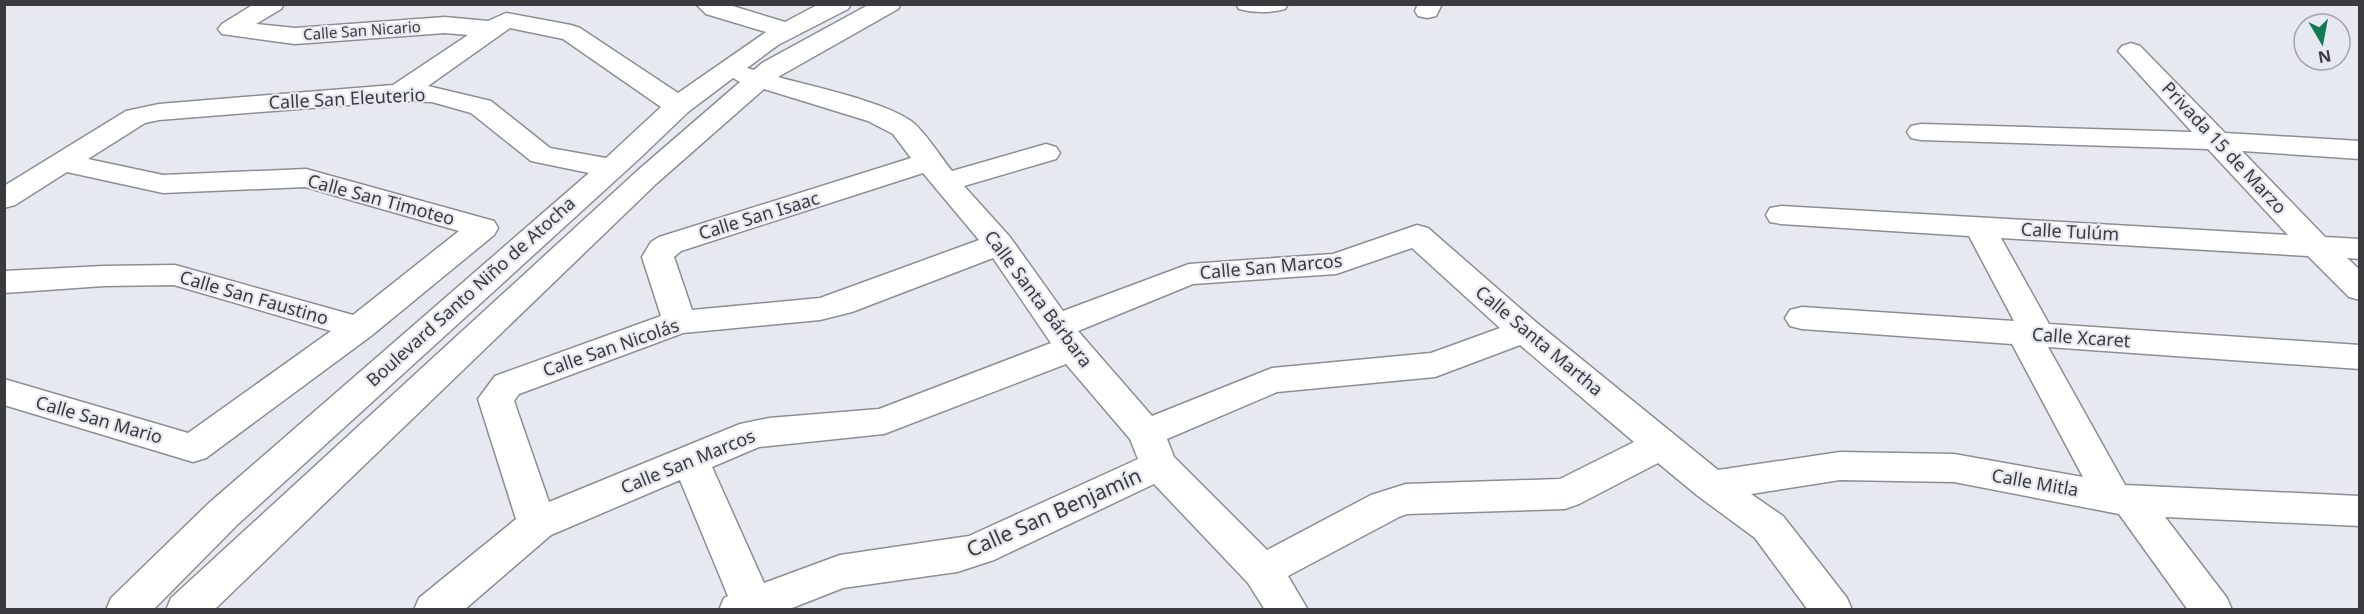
<svg xmlns="http://www.w3.org/2000/svg" width="2364" height="614" font-family="'Noto Sans',sans-serif">
	<style>
		.lines { fill: none; stroke-linecap: round; stroke-linejoin: round }
		.minor-casing { stroke: #8c8e94; stroke-width: 3 }
		.minor { fill: #fff; fill-rule: evenodd }
		.labels { text-anchor: middle; stroke-width: 4.5; stroke-linejoin: round; paint-order: stroke }
		.far-street-label { font-size: 15px; fill: #3a3b3e; stroke: #e7e9f0 }
		.street-label { font-size: 18px; fill: #3a3b3e; stroke: #e7e9f0 }
		.near-street-label { font-size: 21px; fill: #3a3b3e; stroke: #e7e9f0 }
	</style>
	<rect width="100%" height="100%" fill="#e7e9f0"/>
	<g class="lines">
		<defs>
			<g id="minor">
				<path d="M254,4H284L281,9L256,24L295,28L445,17L488,21L506,13L571,25L580,28L678,93L766,32L706,14L696,4H726L785,22L819,4H851L848,9L778,45L747,68L754,70L762,63L870,4H901L898,9L778,77C814,87 882,101 911,121C924,130 942,159 952,171L1046,144L1056,147L1060,153L1056,159L964,186L1010,237L1063,311L1189,264L1333,254L1417,225L1428,228L1537,323L1718,470L1840,452L1954,454L2083,477L2012,344L1802,329L1790,326L1785,318L1790,310L1802,307L2014,321L1969,236L1781,224L1770,222L1766,215L1770,208L1781,206L2288,235L2208,149L1921,140L1911,138L1907,132L1911,126L1921,124L2192,132L2118,51L2122,46L2131,43L2140,46L2225,133L2360,141V159L2242,151L2325,237L2360,239V259L2347,258L2360,270V300L2349,297L2308,256L2001,238L2049,324L2360,345V369L2048,347L2125,485L2360,496V526L2165,517L2227,598L2232,610H2188L2119,514L1954,482L1840,480L1751,494L1783,516L1847,598L1852,610H1808L1755,538L1698,496L1658,463L1579,504L1565,509L1407,514L1399,517L1288,576L1308,610H1265L1248,583L1154,484L994,560L957,572L843,588L787,610H719L724,598L728,596L680,480L551,535L464,610H414L419,598L516,519L478,399L495,376L661,316L642,257L651,242L659,237L911,158L893,134L868,121L764,89L657,183L214,610H166L171,598L637,171L740,82L733,78L688,112L640,158L237,525L153,610H106L111,598L209,503L589,173L531,161L471,113L432,102L400,101L159,120L145,123L88,159L163,175L306,169L494,221L498,228L494,235L371,336L206,458L193,462L4,405V379L188,433L331,331L174,285L104,286L4,293V271L104,266L175,265L353,315L459,231L305,187L163,193L67,172L15,205L4,208V186L126,111L159,104L393,85L468,35L445,33L295,44L222,34L218,29L222,24ZM510,28L563,39L661,107L606,158L550,148L491,101L428,86ZM923,173L979,240L820,298L692,310L674,257L681,251ZM1412,248L1500,328L1431,353L1272,368L1152,416L1078,331L1193,284L1336,274ZM993,258L1051,343L879,409L769,418L740,424L549,502L514,401L519,394L683,333L820,320L852,312ZM1520,345L1634,442L1560,479L1406,484L1371,495L1267,550L1174,457L1167,439L1277,392L1435,377ZM1066,364L1130,439L1138,459L969,536L840,555L764,583L712,467L759,447L884,434Z"/>
				<path d="M1236,4H1288L1285,9C1270,13 1254,13 1239,9Z"/>
				<path d="M1418,4H1442L1436,16L1427,18L1418,16L1415,11Z"/>
			</g>
		</defs>
		<use href="#minor" class="minor-casing"/>
		<use href="#minor" class="minor"/>
	</g>
	<g class="labels">
		<g class="far-street-label">
			<text transform="translate(362 31) rotate(-4)" y="5">Calle San Nicario</text>
		</g>
		<g class="street-label">
			<text transform="translate(347 99) rotate(-3)" y="6">Calle San Eleuterio</text>
			<text transform="translate(2224 148) rotate(47)" y="6">Privada 15 de Marzo</text>
			<text transform="translate(381 200) rotate(15)" y="6">Calle San Timoteo</text>
			<text transform="translate(759 216) rotate(-17)" y="6">Calle San Isaac</text>
			<text transform="translate(2070 232) rotate(3)" y="6">Calle Tulúm</text>
			<text transform="translate(1271 267) rotate(-5)" y="6">Calle San Marcos</text>
			<text transform="translate(471 292) rotate(-42)" y="6">Boulevard Santo Niño de Atocha</text>
			<text transform="translate(254 298) rotate(16)" y="6">Calle San Faustino</text>
			<text transform="translate(1038 299) rotate(53)" y="6">Calle Santa Bárbara</text>
			<text transform="translate(2081 338) rotate(4)" y="6">Calle Xcaret</text>
			<text transform="translate(1539 341) rotate(40)" y="6">Calle Santa Martha</text>
			<text transform="translate(611 348) rotate(-19)" y="6">Calle San Nicolás</text>
			<text transform="translate(99 420) rotate(16)" y="6">Calle San Mario</text>
			<text transform="translate(688 462) rotate(-22)" y="6">Calle San Marcos</text>
			<text transform="translate(2035 483) rotate(10)" y="6">Calle Mitla</text>
		</g>
		<g class="near-street-label">
			<text transform="translate(1054 513) rotate(-24)" y="7">Calle San Benjamín</text>
		</g>
	</g>
	<rect width="2364" height="614" fill="none" stroke="#3a3b3e" stroke-width="12"/>
	<g transform="translate(2322 42) rotate(170)"><circle r="28" fill="#e7e9f0" stroke="#a2a3a9" stroke-width="1.5"/>
	<path d="M0-4.5L10 22L0 15L-10 22Z" fill="#107a54"/>
	<text y="-9" font-size="16" font-weight="bold" text-anchor="middle" fill="#3a3b3e">N</text>
	</g>
</svg>
